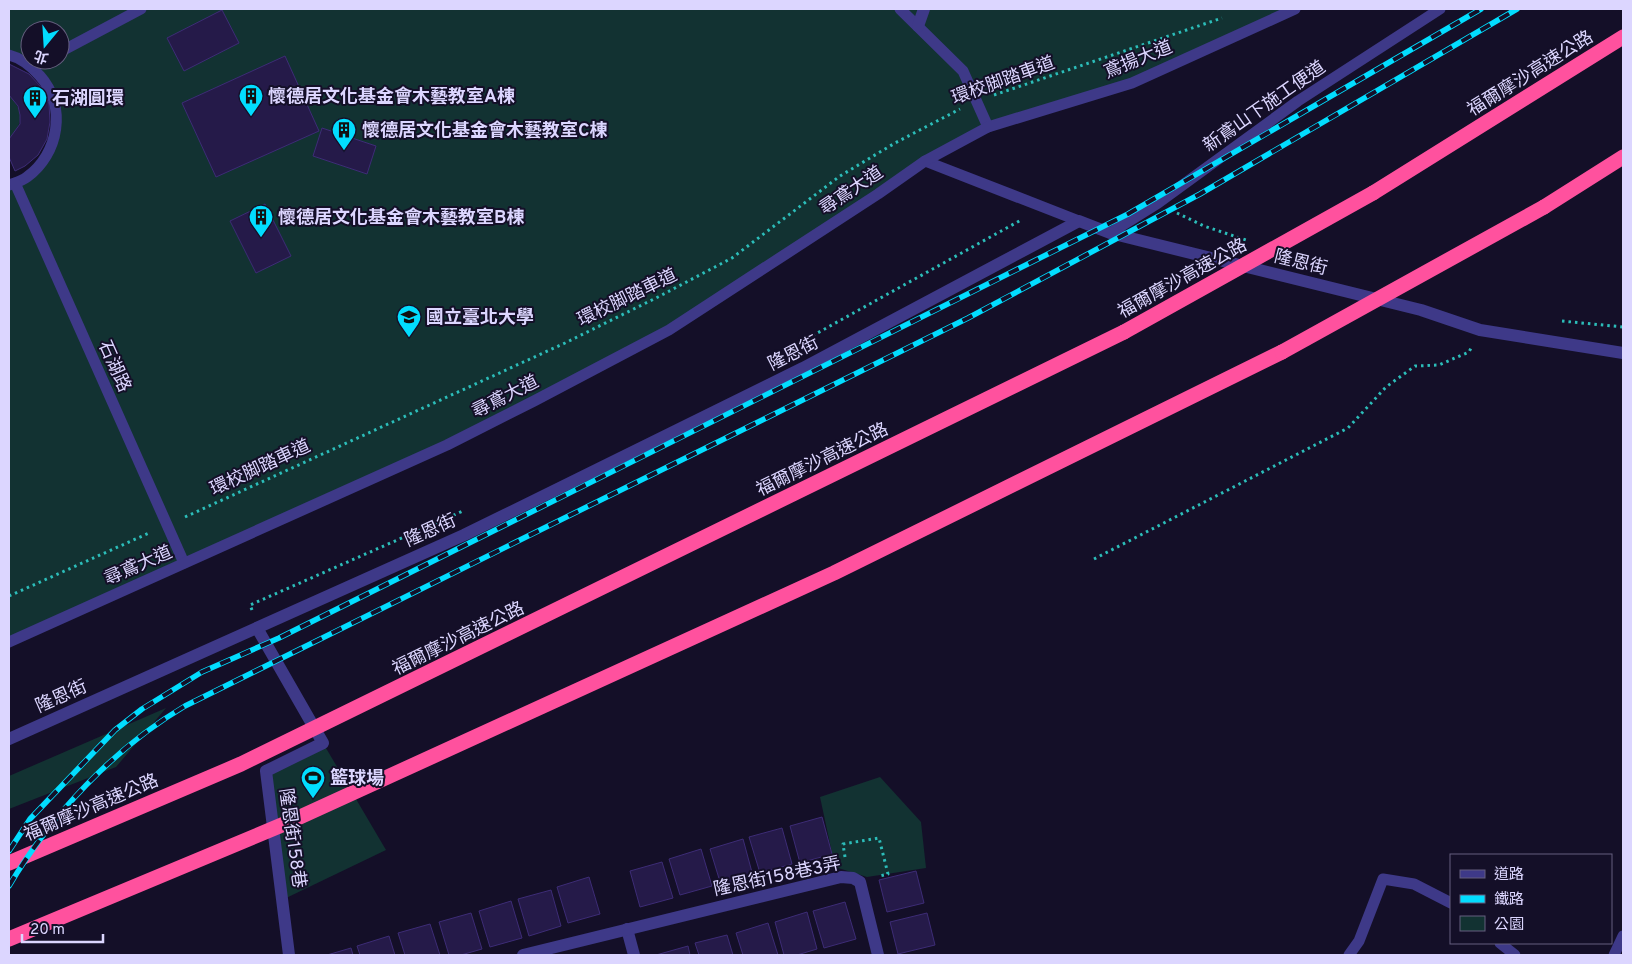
<svg xmlns="http://www.w3.org/2000/svg" width="1632" height="964" font-family="Overpass,'Noto Sans TC',sans-serif">
	<style>
		.green { fill: #123232; fill-rule: evenodd }
		.building { fill: #251a49; stroke: #3d2c76 }
		.lines { fill: none; stroke-linecap: round; stroke-linejoin: round }
		.path { stroke: #2cbdb9; stroke-width: 3; stroke-dasharray: 2.5 4; stroke-linecap: butt }
		.service { stroke: #3e3988; stroke-width: 11 }
		.pedestrian { stroke: #3e3988; stroke-width: 12 }
		.minor { stroke: #3e3988; stroke-width: 12 }
		.tertiary { stroke: #3e3988; stroke-width: 12 }
		.motorway { stroke: #ff519e; stroke-width: 15 }
		.rail-casing { stroke: #02ddff; stroke-width: 5.5 }
		.rail { stroke: #140f28; stroke-width: 4; stroke-dasharray: 11; stroke-linecap: butt }
		.motorway-bridge { stroke: #ff519e; stroke-width: 15 }
		.labels { text-anchor: middle; stroke-width: 4; stroke-linejoin: round; paint-order: stroke }
		.street-label { font-size: 18px; fill: #dcd6ff; stroke: #140f28 }
		.poi-label { font-size: 18px; font-weight: bold; fill: #dcd6ff; stroke: #140f28; text-anchor: start }
	</style>
	<rect width="100%" height="100%" fill="#140f28"/>
	<g class="green">
		<path d="M9,9H1295L1132,83L988,127L669,330L534,401L9,642V186L42,163L57,124L47,83L9,55ZM30,30H60V60H30Z"/>
		<path d="M9,95C23,108 24,126 9,139Z"/>
		<path d="M166,708L116,767L9,809V776Z"/>
		<path d="M323,743L386,850L284,899L266,771Z"/>
		<path d="M880,777L921,822L926,868L867,877L835,867L820,797Z"/>
	</g>
	<g class="building">
		<path d="M222,10L239,43L184,71L167,38Z"/>
		<path d="M285,56L319,131L216,177L182,103Z"/>
		<path d="M9,64L29,74L42,88L49,104L50,122L47,139L38,155L25,166L15,171L9,157V139L20,124V115L18,106L9,95Z"/>
		<path d="M322,128L376,146L367,174L313,156Z"/>
		<path d="M265,204L291,256L256,273L230,221Z"/>
		<path d="M822,817L832,854L800,863L790,826Z"/>
		<path d="M782,828L792,864L760,873L749,837Z"/>
		<path d="M743,839L753,876L721,885L710,849Z"/>
		<path d="M701,849L712,886L680,895L669,859Z"/>
		<path d="M662,862L673,898L640,907L630,871Z"/>
		<path d="M916,871L924,903L887,912L879,880Z"/>
		<path d="M589,877L600,914L568,923L557,887Z"/>
		<path d="M551,890L561,926L529,936L518,899Z"/>
		<path d="M511,901L522,938L490,947L479,911Z"/>
		<path d="M845,902L856,939L824,948L813,911Z"/>
		<path d="M807,912L817,949L797,955H784L775,922Z"/>
		<path d="M471,913L482,949L461,955H449L439,922Z"/>
		<path d="M927,913L935,945L898,954L890,922Z"/>
		<path d="M768,923L778,955H743L736,933Z"/>
		<path d="M430,924L440,955H405L398,933Z"/>
		<path d="M727,935L733,955H699L695,943Z"/>
		<path d="M389,936L395,955H360L357,946Z"/>
		<path d="M688,946L690,955H656Z"/>
		<path d="M351,948L353,955H327Z"/>
	</g>
	<g class="lines">
		<g class="path">
			<path d="M994,95L1222,18"/>
			<path d="M1177,213L1204,226L1246,240"/>
			<path d="M1562,321L1623,327"/>
			<path d="M767,361L1021,220"/>
			<path d="M185,517L565,343L658,297L732,258L840,176L895,143L960,109"/>
			<path d="M1094,559L1348,428L1386,387L1415,366L1439,365L1469,352L1471,348"/>
			<path d="M9,596L149,533"/>
			<path d="M252,610L250,605L463,511"/>
			<path d="M845,857L843,844L879,838L888,874L880,876"/>
		</g>
		<g class="service">
			<path d="M900,9L963,71L988,127"/>
			<path d="M60,52L141,9"/>
			<path d="M9,55C21,58 32,67 40,76C67,106 59,154 27,177C22,181 15,183 9,185"/>
			<path d="M32,67L45,60"/>
			<path d="M925,161L1079,221"/>
			<path d="M15,183L184,563"/>
			<path d="M1110,233L1158,203L1298,101L1440,9"/>
			<path d="M9,642L447,445L534,401L669,330L878,194L925,161L988,127L1132,83L1295,9"/>
			<path d="M1500,943L1515,955"/>
			<path d="M1349,955L1359,941L1383,879L1414,884L1451,903"/>
			<path d="M1614,955L1623,936"/>
		</g>
		<path class="pedestrian" d="M918,26L924,9"/>
		<g class="minor">
			<path d="M257,628L323,743L266,771L289,955"/>
			<path d="M627,929L634,955"/>
			<path d="M523,955L841,877L853,878L860,882L878,955"/>
		</g>
		<path class="tertiary" d="M9,739L464,535L803,368L1079,221L1110,233L1421,310L1480,330L1623,353"/>
		<g class="motorway">
			<path d="M1373,193L1623,37"/>
			<path d="M1544,207L1623,157"/>
			<path d="M9,863L241,764L1124,332"/>
			<path d="M9,939L289,822L834,573L1282,352"/>
		</g>
		<defs>
			<g id="rail">
				<path d="M9,851L30,819L115,730L142,709L202,672L279,638L1128,214L1481,9"/>
				<path d="M9,886C51,815 114,748 185,706L968,318L1200,194L1517,9"/>
			</g>
		</defs>
		<use href="#rail" class="rail-casing"/>
		<use href="#rail" class="rail"/>
		<g class="motorway-bridge">
			<path d="M1124,332L1373,193"/>
			<path d="M1282,352L1544,207"/>
		</g>
	</g>
	<defs>
		<symbol id="building-pin" viewBox="-11 -11 22 30"><path d="M0 17L-7.5 6A9.5 9.5 0 1 1 7.5 6Z" fill="#02ddff" stroke="#140f28"/><path d="M-4-6H4V6H1V3H-1V6H-4ZM-2.5-4.3h1.7v1.8h-1.7ZM.8-4.3h1.7v1.8H.8ZM-2.5-1h1.7V.8h-1.7ZM.8-1h1.7V.8H.8Z" fill="#111"/></symbol>
		<symbol id="university-pin" viewBox="-11 -11 22 30"><path d="M0 17L-7.5 6A9.5 9.5 0 1 1 7.5 6Z" fill="#02ddff" stroke="#140f28"/><path d="M0-5L7-2L0 1L-7-2ZM-4 1L0 2.5L4 1V4Q0 6-4 4Z" fill="#111"/></symbol>
		<symbol id="stadium-pin" viewBox="-11 -11 22 30"><path d="M0 17L-7.5 6A9.5 9.5 0 1 1 7.5 6Z" fill="#02ddff" stroke="#140f28"/><path d="M0-5a6.5 5 0 1 0 0 10a6.5 5 0 1 0 0-10ZM-3.5-1.8h7v3.6h-7Z" fill="#111"/></symbol>
	</defs>
	<g fill-rule="evenodd">
		<use href="#building-pin" x="237" y="82" width="28" height="38"/>
		<use href="#building-pin" x="21" y="84" width="28" height="38"/>
		<use href="#building-pin" x="330" y="116" width="28" height="38"/>
		<use href="#building-pin" x="247" y="203" width="28" height="38"/>
		<use href="#university-pin" x="395" y="303" width="28" height="38"/>
		<use href="#stadium-pin" x="299" y="764" width="28" height="38"/>
	</g>
	<g class="labels">
		<g class="street-label">
			<text transform="translate(1138 59) rotate(-22)" y="6">鳶揚大道</text>
			<text transform="translate(1530 73) rotate(-32)" y="6">福爾摩沙高速公路</text>
			<text transform="translate(1003 80) rotate(-20)" y="6">環校脚踏車道</text>
			<text transform="translate(1264 106) rotate(-35)" y="6">新鳶山下施工便道</text>
			<text transform="translate(851 190) rotate(-34)" y="6">尋鳶大道</text>
			<text transform="translate(1301 262) rotate(14)" y="6">隆恩街</text>
			<text transform="translate(1182 278) rotate(-29)" y="6">福爾摩沙高速公路</text>
			<text transform="translate(627 297) rotate(-26)" y="6">環校脚踏車道</text>
			<text transform="translate(793 353) rotate(-27)" y="6">隆恩街</text>
			<text transform="translate(115 366) rotate(66)" y="6">石湖路</text>
			<text transform="translate(505 396) rotate(-27)" y="6">尋鳶大道</text>
			<text transform="translate(822 459) rotate(-26)" y="6">福爾摩沙高速公路</text>
			<text transform="translate(260 467) rotate(-25)" y="6">環校脚踏車道</text>
			<text transform="translate(430 530) rotate(-24)" y="6">隆恩街</text>
			<text transform="translate(138 565) rotate(-24)" y="6">尋鳶大道</text>
			<text transform="translate(458 638) rotate(-26)" y="6">福爾摩沙高速公路</text>
			<text transform="translate(61 696) rotate(-24)" y="6">隆恩街</text>
			<text transform="translate(91 807) rotate(-23)" y="6">福爾摩沙高速公路</text>
			<text transform="translate(293 838) rotate(82)" y="6">隆恩街158巷</text>
			<text transform="translate(777 876) rotate(-12)" y="6">隆恩街158巷3弄</text>
		</g>
		<g class="poi-label">
			<text x="268" y="102">懷德居文化基金會木藝教室A棟</text>
			<text x="52" y="104">石湖圓環</text>
			<text x="362" y="136">懷德居文化基金會木藝教室C棟</text>
			<text x="278" y="223">懷德居文化基金會木藝教室B棟</text>
			<text x="426" y="323">國立臺北大學</text>
			<text x="330" y="784">籃球場</text>
		</g>
	</g>
	<rect width="1632" height="964" fill="none" stroke="#dcd6ff" stroke-width="20"/>
	<rect x="1450" y="854" width="162" height="90" fill="#140f28" stroke="#645f7e"/>
	<rect x="1460" y="870" width="25" height="8" fill="#3e3988" stroke="#645f7e"/>
	<text x="1494" y="879" font-size="15" fill="#dcd6ff">道路</text>
	<rect x="1460" y="895" width="25" height="8" fill="#02ddff" stroke="#645f7e"/>
	<text x="1494" y="904" font-size="15" fill="#dcd6ff">鐵路</text>
	<rect x="1460" y="916" width="25" height="15" fill="#123232" stroke="#645f7e"/>
	<text x="1494" y="929" font-size="15" fill="#dcd6ff">公園</text>
	<g transform="translate(45 45) rotate(198)"><circle r="24" fill="#140f28" stroke="#645f7e"/>
	<path d="M0-4L9 19L0 12L-9 19Z" fill="#02ddff"/>
	<text y="-8" font-size="14" font-weight="bold" text-anchor="middle" fill="#dcd6ff">北</text>
	</g>
	<path d="M22 934v8h81v-8" fill="none" stroke="#dcd6ff" stroke-width="2.5"/>
	<text x="30" y="934" font-size="15" fill="#dcd6ff" stroke="#140f28" stroke-width="4" paint-order="stroke">20 m</text>
</svg>
